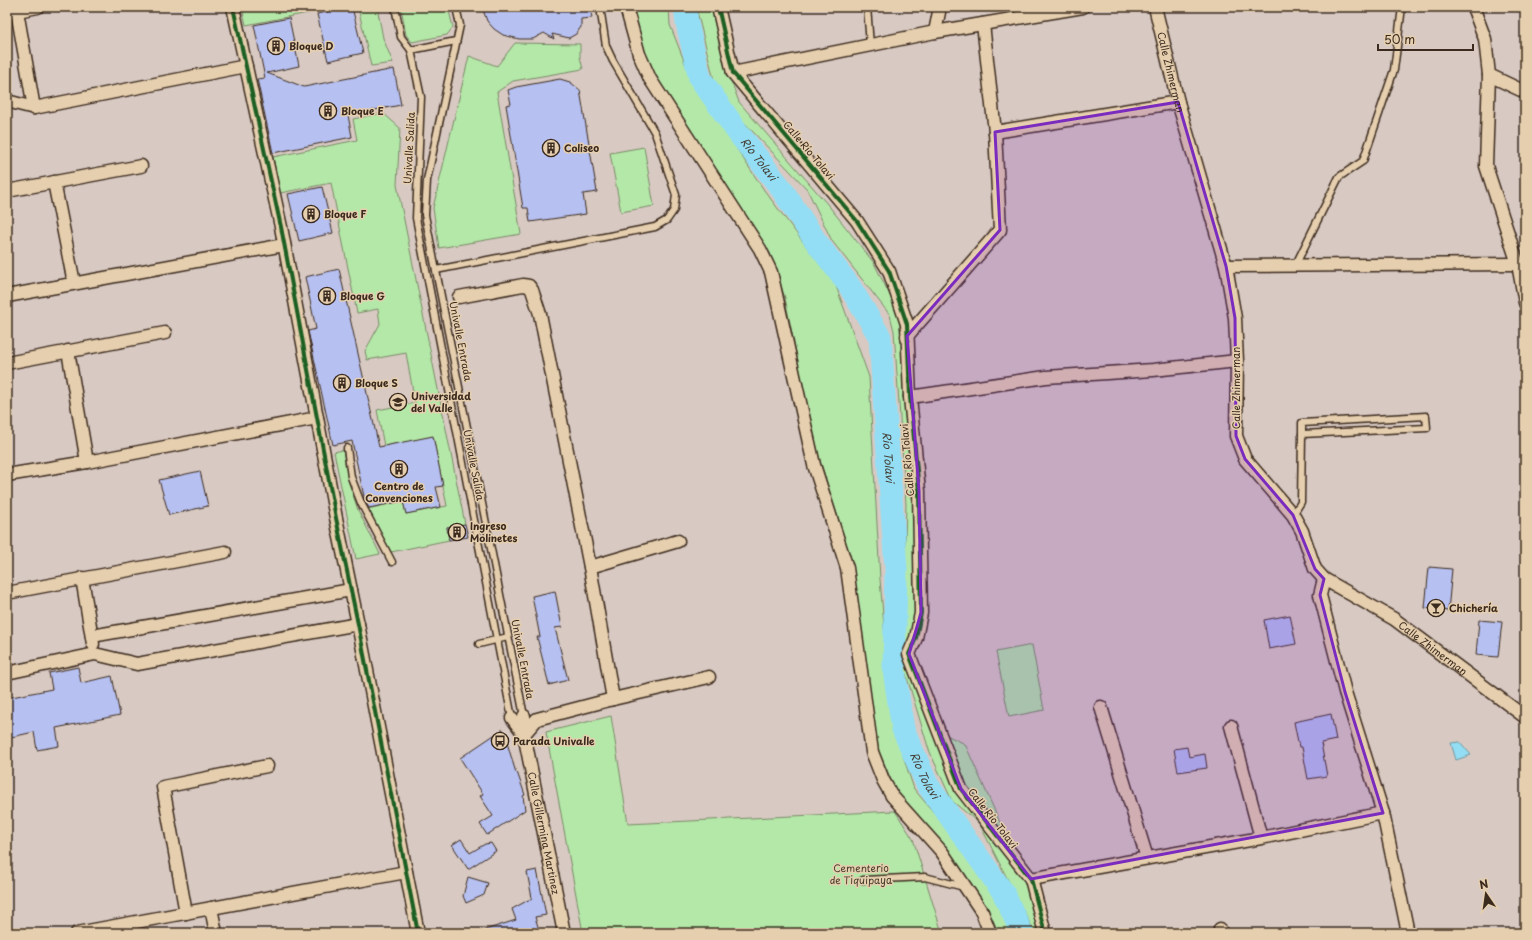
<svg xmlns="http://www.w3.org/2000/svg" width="1532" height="940" font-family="'Playpen Sans',sans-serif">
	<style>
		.green { fill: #b4e8a9; stroke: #788964 }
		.water { fill: #93def4; stroke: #70969e }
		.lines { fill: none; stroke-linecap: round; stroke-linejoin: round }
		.river { stroke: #93def4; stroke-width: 23 }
		.building { fill: #b6c0f1; stroke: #3b2a1e }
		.lane-casing { stroke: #3b2a1e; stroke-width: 9 }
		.street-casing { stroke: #3b2a1e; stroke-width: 15 }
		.lane { stroke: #e6cfaf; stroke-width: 6 }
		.street { stroke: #e6cfaf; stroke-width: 12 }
		.cycleway-casing { stroke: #e6cfaf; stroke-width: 6 }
		.cycleway { stroke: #1b5e20; stroke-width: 4 }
		.marked { fill: #7b2cbf; fill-opacity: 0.2; stroke: #7b2cbf; stroke-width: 3; stroke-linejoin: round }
		.labels { text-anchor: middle; stroke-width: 3; stroke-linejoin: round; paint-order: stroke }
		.poi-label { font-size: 10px; font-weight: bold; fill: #3b2a1e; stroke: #e6cfaf; text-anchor: start }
		.street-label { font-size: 10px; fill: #3b2a1e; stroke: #e6cfaf }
		.park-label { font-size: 10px; fill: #473d2c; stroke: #e6cfaf }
		.water-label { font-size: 11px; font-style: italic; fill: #443c33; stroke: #e6cfaf }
	</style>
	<rect width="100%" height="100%" fill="#d8cac3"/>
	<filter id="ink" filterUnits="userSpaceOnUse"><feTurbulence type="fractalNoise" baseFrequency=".025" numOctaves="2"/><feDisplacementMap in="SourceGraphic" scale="8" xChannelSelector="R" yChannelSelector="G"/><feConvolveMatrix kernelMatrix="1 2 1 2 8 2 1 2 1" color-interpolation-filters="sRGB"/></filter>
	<g filter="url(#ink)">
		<g class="green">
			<path d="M242,7H339L246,25Z"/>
			<path d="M358,7H377L383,38L393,63L371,66Z"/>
			<path d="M401,7H448L453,27L447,35L412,42L406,35Z"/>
			<path d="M633,7H669L670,25L692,81L764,190L836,286L869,377L880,579L892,723L914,789L961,845L999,894L1015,933H999L987,907L948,850L895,789L879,751L873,725L853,565L813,438L785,298L770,253L662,87L645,54Z"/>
			<path d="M696,7H713L728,73L739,102L828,205L874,263L899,314L913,491L916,614L910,639L932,728L965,744L1026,881L1040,933H1035L979,823L952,801L929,750L902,661L906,504L894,331L890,315L832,241L807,189L739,117L715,84Z"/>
			<path d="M515,43L580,44V57L583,69L513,81L497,92L521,234L439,248L433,208L469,56L497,66Z"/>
			<path d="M383,113L400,128L397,185L465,524L447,527L449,540L391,552L367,509L403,501L406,514L447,506L433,437L384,446L377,410L415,403L406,353L367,360L365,351L380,324L378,309L357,313L331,183L280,193L273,157L357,140L353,119Z"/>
			<path d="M644,147L654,206L621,212L610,153Z"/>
			<path d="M343,450L348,480L358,510L380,554L356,559L334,452Z"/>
			<path d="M1032,645L1044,710L1009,717L996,652Z"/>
			<path d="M611,716L628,824L895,811L913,839L942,933H583L546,732Z"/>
		</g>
		<path class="water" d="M1460,742L1471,755L1456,760L1451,743Z"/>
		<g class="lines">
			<path class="river" id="s1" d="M685,7L687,23L700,78L739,134L781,188L815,240L850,287L880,337L896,569L894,670L903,729L927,784L1003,892L1022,933"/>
		</g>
		<g class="building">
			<path d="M347,7H352L363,53L328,61L317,14Z"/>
			<path d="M482,7H590L592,18L581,19V27L576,34L569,38L552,34L554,39L544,33L533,39H519L503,35L494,29L487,21Z"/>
			<path d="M289,18L299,66L267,73L304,87L394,69L401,105L348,115L352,137L273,153L257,79L265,78L254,25Z"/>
			<path d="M560,79L570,82L580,90L597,192L583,194L586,214L530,222L528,208H523L506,105L511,104L508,90L516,87Z"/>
			<path d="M322,187L333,233L299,241L288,194Z"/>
			<path d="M339,269L379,447L433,436L443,486L436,487L441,507L406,514L403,501L369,508L365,501L352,441L333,445L308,331L316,329L305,277Z"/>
			<path d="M200,471L208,506L169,515L159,480Z"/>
			<path d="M465,524L468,537L449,540L447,527Z"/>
			<path d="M1429,567L1452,569L1448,611L1425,608Z"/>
			<path d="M555,591L562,627L555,628L568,680L549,685L537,637H540L532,596Z"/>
			<path d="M1290,615L1296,644L1269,649L1264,620Z"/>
			<path d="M1479,620L1502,622L1498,657L1476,655Z"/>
			<path d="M78,667L81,683L112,676L120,715L56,728L59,746L37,750L34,732L7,738V698L52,689L49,673Z"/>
			<path d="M1331,714L1336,740L1321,743L1327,776L1308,779L1302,747H1299L1294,722Z"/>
			<path d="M503,729L516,773L517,772L525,795L523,796L525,810L487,835L480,824L493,816L480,796L483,794L460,758Z"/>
			<path d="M1187,747L1189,757L1205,754L1207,768L1178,772L1174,749Z"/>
			<path d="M461,839L470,853L485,844L491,843L496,851L468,869L452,845Z"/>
			<path d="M537,870L546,915L535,917L540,933H482V931L516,920L512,909L532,898L527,872Z"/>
			<path d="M468,877L488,883L484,895L466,903L463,896Z"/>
		</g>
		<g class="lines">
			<defs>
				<g id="lane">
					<path d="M395,7L401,37L411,50L456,41"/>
					<path d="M456,7L460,25L427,180L425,215L524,716"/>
					<path d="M867,7L870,45"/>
					<path d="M411,50L421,97L416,218L512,718"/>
					<path d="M1295,266L1339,177L1363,161L1394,70L1402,7"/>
					<path d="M436,270L655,227L667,220L674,210L676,195L655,133L613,61L606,46L600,7"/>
					<path d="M1426,416L1427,428L1302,434V423Z"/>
					<path d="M347,448L351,477L361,503L392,562"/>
					<path d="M1293,515L1301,502L1302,434"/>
					<path d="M479,644L508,637"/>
					<path d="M863,880L925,877L964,887"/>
				</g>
				<g id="street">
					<path d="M233,7L281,227L336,518L358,624L418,933"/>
					<path d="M626,7L639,54L650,79L760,249L771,272L814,465L847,568L872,752L883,780L892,796L942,852L982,912L990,933"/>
					<path d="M718,7L733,73L857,221L889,271L907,324L910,397L919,491L921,613L916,638L909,654L961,789L1031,879L1045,933"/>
					<path id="s2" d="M1155,7L1178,102L1226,266L1235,318L1237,361L1236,436L1245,459L1293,515L1302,531L1315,569L1324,579L1394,619L1525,717"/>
					<path d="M1473,7L1485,39L1489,75L1525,92"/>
					<path d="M17,11L34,108"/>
					<path d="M7,13L38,7"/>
					<path d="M935,32L940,7"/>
					<path d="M733,73L935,32L1083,7"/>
					<path d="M1489,75L1486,166L1518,264L1525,303"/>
					<path d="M7,101L34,108L246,66"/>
					<path d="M995,132L1178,102"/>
					<path d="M54,182L74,283"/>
					<path d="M7,191L141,166"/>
					<path d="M1226,266L1518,264"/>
					<path d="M7,296L284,245"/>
					<path d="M459,297L523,285L529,286L532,290L540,314L590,567L613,699"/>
					<path d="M907,336L1000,230L995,132L983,24"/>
					<path d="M68,351L87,462"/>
					<path d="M7,363L165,333"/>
					<path d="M910,397L1046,377L1153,370L1237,361"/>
					<path d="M7,475L87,462L317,418"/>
					<path d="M590,567L678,541"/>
					<path d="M82,578L93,644"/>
					<path d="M1324,579L1320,595L1345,692L1383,813L1408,933"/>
					<path d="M7,593L225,552"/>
					<path d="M92,636L351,590"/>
					<path d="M7,673L95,654L137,664L358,624"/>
					<path d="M1101,707L1147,858"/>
					<path id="s3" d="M524,716V734L564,933"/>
					<path d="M512,718L524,734"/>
					<path d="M1231,726L1261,838"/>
					<path d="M524,734L537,719L613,699L709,677"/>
					<path d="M1031,879L1261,838L1383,813"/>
					<path d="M211,908L216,933"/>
					<path d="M186,913L163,787L267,766"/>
					<path d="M1220,929L1221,933"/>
					<path d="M77,933L406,872"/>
				</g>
			</defs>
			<use href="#lane" class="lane-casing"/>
			<use href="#street" class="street-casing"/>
			<use href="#lane" class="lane"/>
			<use href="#street" class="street"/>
			<defs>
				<g id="cycleway">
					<path d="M233,7L281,227L336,518L358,624L418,933"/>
					<path d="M718,7L733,73L857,221L889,271L907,324L910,397L919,491L921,613L916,638L909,654L961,789L1031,879L1045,933"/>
				</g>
			</defs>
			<use href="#cycleway" class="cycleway-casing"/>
			<use href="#cycleway" class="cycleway"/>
		</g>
	</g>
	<path class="marked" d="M1178,102L1226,266L1235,318L1236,436L1245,459L1293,515L1315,569L1324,579L1320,595L1345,692L1383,813L1031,879L961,789L909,654L921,613L919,491L907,336L1000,230L995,132Z"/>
	<defs>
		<symbol id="building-ring" viewBox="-11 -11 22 22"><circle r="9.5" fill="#e6cfaf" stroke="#3b2a1e" stroke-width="1.5"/><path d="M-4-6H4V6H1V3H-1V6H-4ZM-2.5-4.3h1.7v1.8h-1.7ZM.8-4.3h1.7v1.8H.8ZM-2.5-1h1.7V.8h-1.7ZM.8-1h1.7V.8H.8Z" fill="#3b2a1e"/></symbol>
		<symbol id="university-ring" viewBox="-11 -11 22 22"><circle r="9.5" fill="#e6cfaf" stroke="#3b2a1e" stroke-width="1.5"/><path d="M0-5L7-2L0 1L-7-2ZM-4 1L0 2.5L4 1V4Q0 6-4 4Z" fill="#3b2a1e"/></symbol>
		<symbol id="bar-ring" viewBox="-11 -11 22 22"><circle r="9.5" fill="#e6cfaf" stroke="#3b2a1e" stroke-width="1.5"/><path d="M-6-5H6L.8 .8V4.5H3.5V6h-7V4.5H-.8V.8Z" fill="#3b2a1e"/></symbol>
		<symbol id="bus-ring" viewBox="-11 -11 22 22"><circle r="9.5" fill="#e6cfaf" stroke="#3b2a1e" stroke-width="1.5"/><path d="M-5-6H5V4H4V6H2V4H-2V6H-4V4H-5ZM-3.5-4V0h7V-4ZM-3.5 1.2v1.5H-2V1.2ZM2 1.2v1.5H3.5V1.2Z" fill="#3b2a1e"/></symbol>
	</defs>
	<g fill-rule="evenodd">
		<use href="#building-ring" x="266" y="36" width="20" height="20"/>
		<use href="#building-ring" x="318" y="101" width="20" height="20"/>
		<use href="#building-ring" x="541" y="138" width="20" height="20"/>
		<use href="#building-ring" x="301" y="204" width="20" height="20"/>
		<use href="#building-ring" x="317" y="286" width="20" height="20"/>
		<use href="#building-ring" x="332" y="373" width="20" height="20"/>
		<use href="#university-ring" x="388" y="392" width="20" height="20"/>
		<use href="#building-ring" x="389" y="459" width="20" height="20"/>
		<use href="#building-ring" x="447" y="522" width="20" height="20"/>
		<use href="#bar-ring" x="1426" y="598" width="20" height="20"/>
		<use href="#bus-ring" x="490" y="731" width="20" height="20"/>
	</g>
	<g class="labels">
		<g class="poi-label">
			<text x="289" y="50">Bloque D</text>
			<text x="341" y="115">Bloque E</text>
			<text x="564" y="152">Coliseo</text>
			<text x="324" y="218">Bloque F</text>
			<text x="340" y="300">Bloque G</text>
			<text x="355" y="387">Bloque S</text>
			<text x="411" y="400">Universidad<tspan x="411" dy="12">del Valle</tspan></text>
			<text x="399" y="490" text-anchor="middle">Centro de<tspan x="399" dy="12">Convenciones</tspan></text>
			<text x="470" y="530">Ingreso<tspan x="470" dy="12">Molinetes</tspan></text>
			<text x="1449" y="612">Chichería</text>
			<text x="513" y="745">Parada Univalle</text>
		</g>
		<g class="street-label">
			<text dy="4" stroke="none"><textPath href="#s2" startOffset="67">Calle Zhimerman</textPath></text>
			<text transform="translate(409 148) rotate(-87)" y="4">Univalle Salida</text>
			<text transform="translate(809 150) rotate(50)" y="4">Calle Río Tolavi</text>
			<text transform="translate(461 341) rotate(79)" y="4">Univalle Entrada</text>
			<text transform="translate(1236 388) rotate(-90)" y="4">Calle Zhimerman</text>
			<text transform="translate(907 460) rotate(-95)" y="4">Calle Río Tolavi</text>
			<text transform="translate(474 465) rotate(79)" y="4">Univalle Salida</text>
			<text dy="4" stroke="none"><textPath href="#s2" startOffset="739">Calle Zhimerman</textPath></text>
			<text transform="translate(523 659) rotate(79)" y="4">Univalle Entrada</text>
			<text transform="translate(993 818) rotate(52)" y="4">Calle Río Tolavi</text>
			<text dy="4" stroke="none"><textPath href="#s3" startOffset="119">Calle Gillermina Martinez</textPath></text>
		</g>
		<g class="park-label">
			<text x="861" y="872">Cementerio<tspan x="861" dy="12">de Tiquipaya</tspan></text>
		</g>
		<g class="water-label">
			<text dy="4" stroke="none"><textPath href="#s1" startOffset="173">Río Tolavi</textPath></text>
			<text dy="4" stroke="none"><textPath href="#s1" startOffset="509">Río Tolavi</textPath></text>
			<text dy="4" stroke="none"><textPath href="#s1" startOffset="833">Río Tolavi</textPath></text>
		</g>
	</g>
	<rect width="1532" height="940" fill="none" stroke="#e6cfaf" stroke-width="24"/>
	<rect x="12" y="12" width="1508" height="916" fill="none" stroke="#3b2a1e" stroke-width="1.5" filter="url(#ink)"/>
	<g transform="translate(1486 894) rotate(347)" stroke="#e6cfaf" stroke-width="3" paint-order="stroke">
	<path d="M0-3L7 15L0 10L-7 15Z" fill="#3b2a1e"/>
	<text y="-6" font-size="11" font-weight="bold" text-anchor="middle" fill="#3b2a1e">N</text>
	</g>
	<path d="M1378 44v6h95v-6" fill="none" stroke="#3b2a1e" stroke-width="2"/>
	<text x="1384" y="44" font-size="12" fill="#3b2a1e" stroke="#e6cfaf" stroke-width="3" paint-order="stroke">50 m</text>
</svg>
